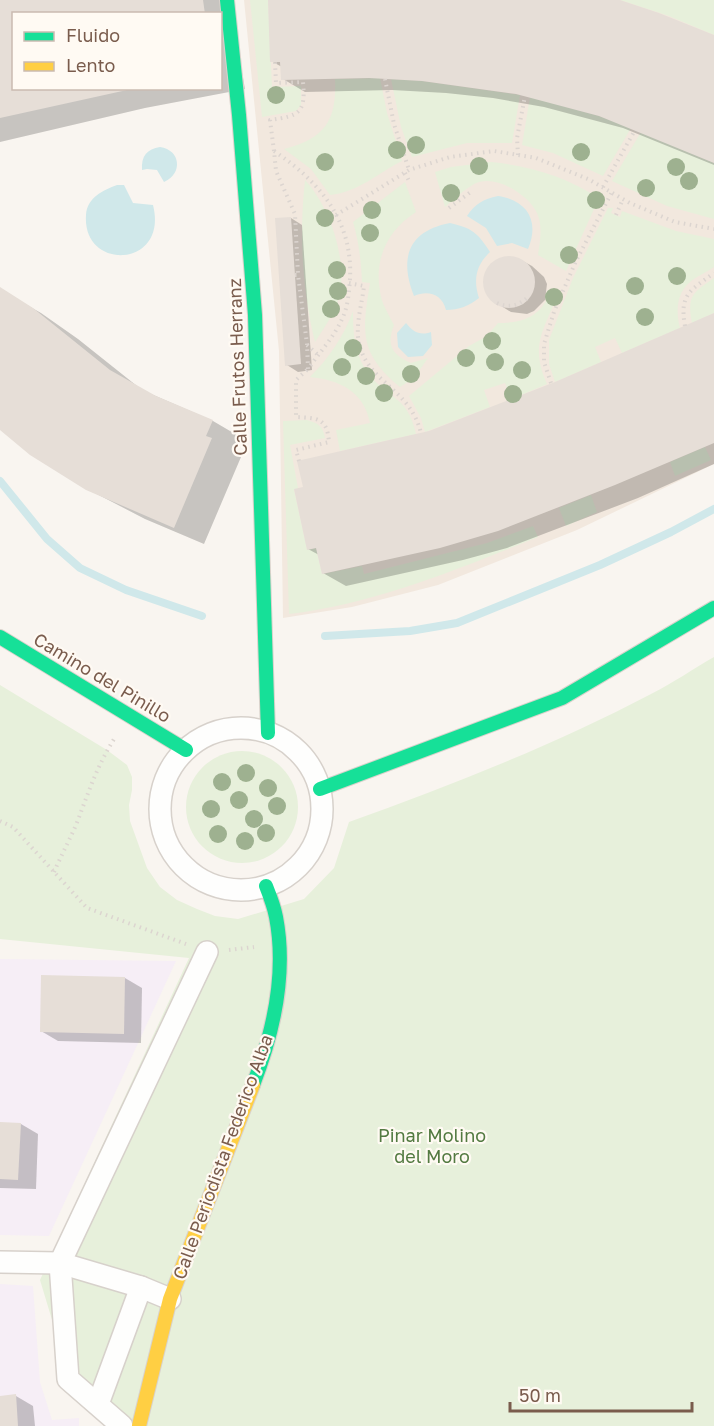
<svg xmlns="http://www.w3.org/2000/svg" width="714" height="1426" font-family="'Golos Text',sans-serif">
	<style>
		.residential { fill: #f2e8de }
		.education { fill: #f6eef6 }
		.green { fill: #e7f0db }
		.water { fill: #d0e8ea }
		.shadow { fill: #0003; fill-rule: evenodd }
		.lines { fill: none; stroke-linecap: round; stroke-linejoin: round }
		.stream { stroke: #d0e8ea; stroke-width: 8 }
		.building { fill: #e6ded7 }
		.street-casing { stroke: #d7d1cb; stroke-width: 24 }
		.fast-casing { stroke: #d9d2cb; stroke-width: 16 }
		.slow-casing { stroke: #d9d2cb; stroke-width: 16 }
		.path { stroke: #dcd5d0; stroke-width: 4; stroke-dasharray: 1.5 4.5; stroke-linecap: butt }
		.street { stroke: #fefefd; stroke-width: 21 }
		.fast { stroke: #16e098; stroke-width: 14 }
		.slow { stroke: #ffcf43; stroke-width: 14 }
		.tree { fill: #9eb190 }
		.labels { text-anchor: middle; stroke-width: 4.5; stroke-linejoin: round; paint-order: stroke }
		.street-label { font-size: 18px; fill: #7a5c4d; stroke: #fffaf3 }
		.park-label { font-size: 18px; fill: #537a41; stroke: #fffaf3 }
	</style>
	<rect width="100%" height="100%" fill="#f9f5f0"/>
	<path class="residential" d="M244,0H714V464L577,530L438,585L352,607L283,618L279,351Z"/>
	<g class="education">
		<path d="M0,959L176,961L49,1236L0,1235Z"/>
		<path d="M0,1284L33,1286L40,1382L52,1420L79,1418V1426H0Z"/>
	</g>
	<g class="green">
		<path d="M250,0H268L272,87L301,86V105L296,111L262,117Z"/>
		<path d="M620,0H714V35L669,16Z"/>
		<path d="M380,78L387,113L402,161C378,173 359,192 330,195L311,169L284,149C325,139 337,120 335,79Z"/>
		<path d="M391,79L422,81L520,95L512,143H467L412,157L401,127Z"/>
		<path d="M530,97L599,116L631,128L603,176L553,153L522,145Z"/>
		<path d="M641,132L714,163V219L667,206L612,181Z"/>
		<path d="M491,162C531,166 566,177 599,198L566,271L538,255C540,241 543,226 537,213C529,195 495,173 474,184C464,190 454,199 445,207L435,172L451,167Z"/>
		<path d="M305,180C330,207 348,260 339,297C335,313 324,328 315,342C302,289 299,234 305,180Z"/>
		<path d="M405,182L416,212C388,230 374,258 380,291C381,303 389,315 394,325C386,345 392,355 411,363L428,358L414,378L400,387C359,353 362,332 370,283L362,282C361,261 359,242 353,222Z"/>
		<path d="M608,208H613L611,213L620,217L622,211L676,231L714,239V267C706,273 696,276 689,283C676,294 676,313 680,328L622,353L615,338L595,347L601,362L555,382L549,364V340L573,278Z"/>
		<path d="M714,278V313L692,323C687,296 692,293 714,278Z"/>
		<path d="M550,293L557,296C543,332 530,346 547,384L512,399L505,383L484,390L490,407L425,432L421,418L409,396L469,346L487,336L498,323C523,323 540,317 550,293Z"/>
		<path d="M353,311C353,332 354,352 366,370C385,399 408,394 416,434L340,451L336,430L370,423C364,391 339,380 310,377C329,358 344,336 353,311Z"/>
		<path d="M307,420C318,423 323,426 325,438L290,445L298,488L294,490L307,549L316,548L322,574L362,566L364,574L487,543L533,526L538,537C458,569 375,604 289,614L283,421Z"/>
		<path d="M705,447L711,460L675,476L670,462Z"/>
		<path d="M591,495L597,512L566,526L559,508Z"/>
		<path d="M714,657V1426H104L68,1373L40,1280L189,958L0,939V685L107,750L127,765L132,777V790L129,805L130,821L147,868L160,887L177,900L197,909L215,916L238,919L304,899L334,868L349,822C452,785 554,745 651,694C673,683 693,669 714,657Z"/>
		<circle cx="242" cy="807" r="56"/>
	</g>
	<g class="water">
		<path d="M160,147C181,150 183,174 164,182L157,170L147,169L142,170C141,156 147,149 160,147Z"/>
		<path d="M117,185H124L133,203L153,205C169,268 82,272 86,215C87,198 103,190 117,185Z"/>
		<path d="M498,196C527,200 540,221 528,249L512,243L497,246L486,228L467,216C475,204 483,199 498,196Z"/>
		<path d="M450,223C472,228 478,233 490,252C476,265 473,280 479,298C469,306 459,310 446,310C442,294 428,290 414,296C399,258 408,231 450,223Z"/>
		<path d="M406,323C413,332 420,336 431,332L432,345L423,356L408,357L398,347L397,333Z"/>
	</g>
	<g class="shadow">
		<path d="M7,0H229L245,89L145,108L0,142V2ZM14,14H220V88H14Z"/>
		<path d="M269,0H616L714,37V165L623,128L544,107L493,98L446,93L392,90L305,92L283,79L282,67L271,61Z"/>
		<path d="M291,218L302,225L312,370L298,372L287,365Z"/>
		<path d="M511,257L519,259L532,266L544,277L547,284L545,300L534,311L527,314L511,312L498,304L491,299L484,284L489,268L503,258Z"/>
		<path d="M0,290L41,313L78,339L142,390L213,421L242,438L235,453L241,457L204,544L145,519L93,492L0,429Z"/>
		<path d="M714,315V464L638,498L507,548L463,560L346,586L323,573L319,555L308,549L429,432L518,399Z"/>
		<path d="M42,976L125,978L142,988L141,1043L58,1041L41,1031Z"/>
		<path d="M0,1123L21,1124L38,1134L36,1189L0,1188Z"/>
		<path d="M16,1396L33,1406L35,1426H0V1397Z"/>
	</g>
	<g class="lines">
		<g class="stream">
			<path d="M0,481L47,539L80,568L126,590L202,616"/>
			<path d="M325,636L410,631L457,623L600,565L671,532L714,509"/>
		</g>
	</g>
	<g class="building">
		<path d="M0,0H203L205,14H14V88L127,90L0,118Z"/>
		<path d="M268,0H620L659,13L714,35V163L599,116L516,94L422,81L369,78L281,80L280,62H270Z"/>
		<path d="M291,217L301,364L285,366L275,218Z"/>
		<circle cx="509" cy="282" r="26"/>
		<path d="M0,287L33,308L110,370L156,396L213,420L206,436L212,438L174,528L86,490L30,455L0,430Z"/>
		<path d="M714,313V443L615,485L498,531L440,548L322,574L316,548L307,550L294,489L303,487L297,461L429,431L555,382Z"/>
		<path d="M41,975L125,977L124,1034L40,1032Z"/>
		<path d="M0,1122L21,1123L18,1180L0,1179Z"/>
		<path d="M16,1394L18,1426H0V1396Z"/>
	</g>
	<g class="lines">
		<defs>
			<g id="street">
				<circle cx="241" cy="809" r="81"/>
				<path d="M0,1262L60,1263L141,1287L170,1299"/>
				<path d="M98,1404L141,1287"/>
				<path d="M122,1426L68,1379L60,1263L207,952"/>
			</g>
			<g id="fast">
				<path d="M227,0L239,115L255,315L268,733"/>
				<path d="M0,637L186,750"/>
				<path d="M320,789L562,698L714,608"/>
				<path d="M253,1085C274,1031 287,974 276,917C274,906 270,896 266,886"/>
			</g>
			<path id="slow" d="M139,1426L170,1299L253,1085"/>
		</defs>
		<use href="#street" class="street-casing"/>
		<use href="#fast" class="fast-casing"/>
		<use href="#slow" class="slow-casing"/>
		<g class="path">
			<path d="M385,79L394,124L409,170"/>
			<path d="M274,151L270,120C299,116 306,113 303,82L276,83L275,62"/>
			<path d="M518,155L517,138L525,96"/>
			<path d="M405,173L409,181"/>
			<path d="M603,187L635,130"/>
			<path d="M449,208L472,191"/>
			<path d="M336,215L409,170L450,157L494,151L536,158L588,179L630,203L675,222L714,229"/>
			<path d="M616,215L623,199"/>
			<path d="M295,275H298L307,344L308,369C319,353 334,337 342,319C348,307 349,292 350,279C353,221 320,182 274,151L276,171L295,214L298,275"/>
			<path d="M349,283L364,286C362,305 354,328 360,347C371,384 410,389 421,433"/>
			<path d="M497,303C508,308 519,306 528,297"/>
			<path d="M685,326C679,294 691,290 714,273"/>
			<path d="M307,345L318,355"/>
			<path d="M551,383L544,362V344L554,312L576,261L612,192"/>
			<path d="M299,461L296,450L329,442C327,418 318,418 296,417V380L308,369"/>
			<path d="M0,821L13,827L87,908L186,944"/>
			<path d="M54,872C61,856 69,841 76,825C88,794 97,765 116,736"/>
			<path d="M229,950L254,947"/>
		</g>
		<use href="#street" class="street"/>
		<use href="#fast" class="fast"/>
		<use href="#slow" class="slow"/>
	</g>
	<g class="tree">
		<circle cx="276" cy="95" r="9"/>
		<circle cx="416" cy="145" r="9"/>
		<circle cx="397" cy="150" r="9"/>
		<circle cx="581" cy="152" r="9"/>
		<circle cx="325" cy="162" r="9"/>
		<circle cx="479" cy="166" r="9"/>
		<circle cx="676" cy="167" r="9"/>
		<circle cx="689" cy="181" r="9"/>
		<circle cx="646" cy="188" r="9"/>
		<circle cx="451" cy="193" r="9"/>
		<circle cx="596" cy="200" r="9"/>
		<circle cx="372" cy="210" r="9"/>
		<circle cx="325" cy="218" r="9"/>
		<circle cx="370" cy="233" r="9"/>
		<circle cx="569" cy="255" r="9"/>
		<circle cx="337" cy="270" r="9"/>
		<circle cx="677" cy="276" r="9"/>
		<circle cx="635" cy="286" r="9"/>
		<circle cx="338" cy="291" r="9"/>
		<circle cx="554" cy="297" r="9"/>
		<circle cx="331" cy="309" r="9"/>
		<circle cx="645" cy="317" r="9"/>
		<circle cx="492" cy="341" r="9"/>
		<circle cx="353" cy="348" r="9"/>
		<circle cx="466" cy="358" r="9"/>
		<circle cx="495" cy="362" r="9"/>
		<circle cx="342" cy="367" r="9"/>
		<circle cx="522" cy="370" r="9"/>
		<circle cx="411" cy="374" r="9"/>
		<circle cx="366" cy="376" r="9"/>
		<circle cx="384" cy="393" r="9"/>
		<circle cx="513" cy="394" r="9"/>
		<circle cx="246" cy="773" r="9"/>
		<circle cx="222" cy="782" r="9"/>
		<circle cx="268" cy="788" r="9"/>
		<circle cx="239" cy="800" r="9"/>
		<circle cx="277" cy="806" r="9"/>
		<circle cx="211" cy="809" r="9"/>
		<circle cx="254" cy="819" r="9"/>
		<circle cx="266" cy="833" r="9"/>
		<circle cx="218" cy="834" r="9"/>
		<circle cx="245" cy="841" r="9"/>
	</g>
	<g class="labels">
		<g class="street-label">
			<text transform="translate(238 367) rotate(-92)" y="6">Calle Frutos Herranz</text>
			<text transform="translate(102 678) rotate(31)" y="6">Camino del Pinillo</text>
			<text transform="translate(223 1157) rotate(-70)" y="6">Calle Periodista Federico Alba</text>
		</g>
		<g class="park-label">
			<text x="432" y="1142">Pinar Molino<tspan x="432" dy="21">del Moro</tspan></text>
		</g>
	</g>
	<rect x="12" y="12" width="210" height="78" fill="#fffaf3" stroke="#cabbb1" stroke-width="1.5"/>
	<rect x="24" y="32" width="30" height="9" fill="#16e098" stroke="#cabbb1" stroke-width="1.5"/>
	<text x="66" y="42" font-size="18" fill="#7a5c4d">Fluido</text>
	<rect x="24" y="62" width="30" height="9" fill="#ffcf43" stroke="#cabbb1" stroke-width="1.5"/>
	<text x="66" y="72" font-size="18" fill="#7a5c4d">Lento</text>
	<path d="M510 1402v9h182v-9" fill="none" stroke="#7a5c4d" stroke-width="3"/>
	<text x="519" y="1402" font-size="18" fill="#7a5c4d" stroke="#fffaf3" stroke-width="4.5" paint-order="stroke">50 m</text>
</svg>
